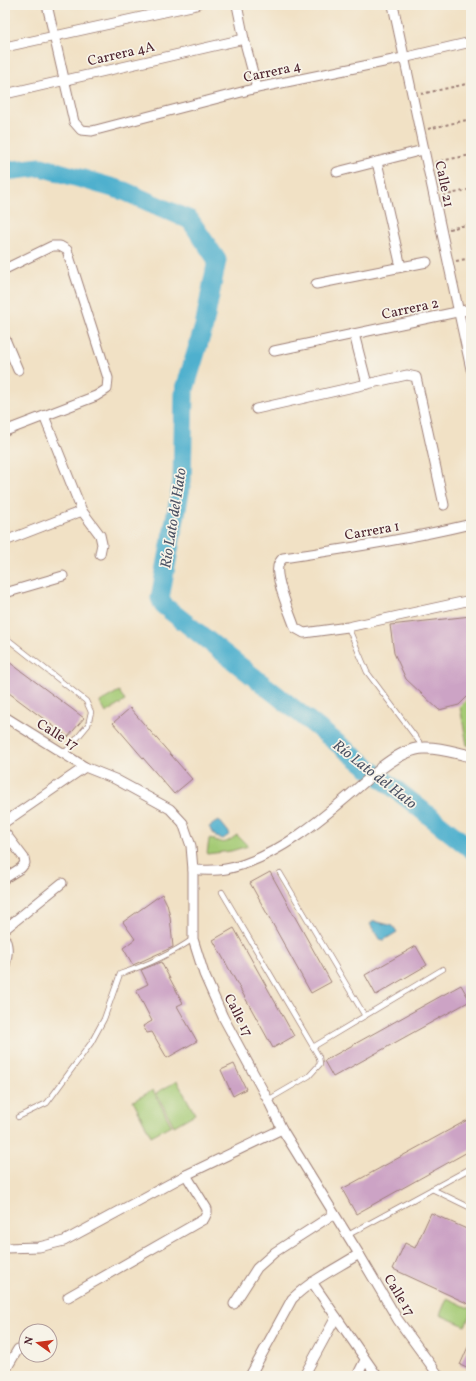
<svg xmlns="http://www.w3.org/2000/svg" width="476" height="1381" font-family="Vollkorn,serif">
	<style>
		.green { fill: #a4ca74; stroke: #777450 }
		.water { fill: #4fb0ce; stroke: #4c687c }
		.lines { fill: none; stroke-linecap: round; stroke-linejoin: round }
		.river { stroke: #4fb0ce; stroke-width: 19 }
		.building { fill: #cca3c5 }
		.service-casing { stroke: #9e8078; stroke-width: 6 }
		.minor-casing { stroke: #9e8078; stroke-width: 11 }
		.tertiary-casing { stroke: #9e8078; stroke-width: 13 }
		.path { stroke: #9e8078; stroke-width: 2; stroke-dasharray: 3 3; stroke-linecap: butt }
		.service { stroke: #fff; stroke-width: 4.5 }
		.minor { stroke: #fff; stroke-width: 9 }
		.tertiary { stroke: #fff; stroke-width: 11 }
		.labels { text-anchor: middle; stroke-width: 3.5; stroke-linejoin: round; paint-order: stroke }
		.street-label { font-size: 14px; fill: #4a1f2b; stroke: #f7f3e8 }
		.water-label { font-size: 15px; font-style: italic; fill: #4c5264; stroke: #f7f3e8 }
	</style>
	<rect width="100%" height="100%" fill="#f7f3e8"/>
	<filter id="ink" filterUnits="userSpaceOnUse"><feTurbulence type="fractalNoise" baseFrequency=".025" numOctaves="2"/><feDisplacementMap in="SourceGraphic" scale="8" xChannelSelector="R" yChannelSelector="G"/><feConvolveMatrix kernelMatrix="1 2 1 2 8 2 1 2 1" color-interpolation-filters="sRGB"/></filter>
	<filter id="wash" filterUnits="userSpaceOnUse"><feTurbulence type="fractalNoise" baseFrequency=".012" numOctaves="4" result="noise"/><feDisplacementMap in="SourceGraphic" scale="16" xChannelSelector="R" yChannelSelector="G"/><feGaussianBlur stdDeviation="0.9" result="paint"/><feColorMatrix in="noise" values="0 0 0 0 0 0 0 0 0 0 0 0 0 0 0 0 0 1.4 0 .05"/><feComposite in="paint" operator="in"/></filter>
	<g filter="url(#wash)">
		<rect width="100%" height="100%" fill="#f1e1c5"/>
		<g class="green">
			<path d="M119,691L125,701L106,713L100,702Z"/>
			<path d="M471,695V746L467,745L460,707Z"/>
			<path d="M237,835L248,846L231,851L207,854L209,839L210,838C225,844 223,845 237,835Z"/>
			<path d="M177,1081L195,1114L174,1126L156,1093Z"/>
			<path d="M153,1090L171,1125L151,1136L133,1101Z"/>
			<path d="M447,1298L471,1309V1313L465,1326L440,1315Z"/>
		</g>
		<g class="water">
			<path d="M219,820L230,834L223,839L216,837L209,827Z"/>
			<path d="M374,921L393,926L397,932L384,940L379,939L370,924Z"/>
		</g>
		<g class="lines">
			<path class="river" d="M5,171L41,167L124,191L190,220L217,260L204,326L184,392L182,482L160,598L163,605L471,849"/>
		</g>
		<g id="blocks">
			<g class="building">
				<path d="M471,616V693L459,705L439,710L406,679L394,653L390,625Z"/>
				<path d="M5,659L84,718L68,737L5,690Z"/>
				<path d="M130,708L192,779L174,794L113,723Z"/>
				<path d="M270,872L331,982L311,993L250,883Z"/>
				<path d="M162,894L167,904L170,917L173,947L133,965L123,948L135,939L123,922Z"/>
				<path d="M234,928L294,1036L273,1048L213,940Z"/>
				<path d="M416,946L427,965L376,995L365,975Z"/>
				<path d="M161,962L183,1003L177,1006L197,1041L167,1058L152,1032L147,1033L143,1026L152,1021L136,990L148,984L141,970Z"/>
				<path d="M461,985L470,1001L333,1077L324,1061Z"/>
				<path d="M234,1064L246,1089L233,1096L221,1070Z"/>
				<path d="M471,1118V1150L356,1214L342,1189Z"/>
				<path d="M431,1213L471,1231V1305L393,1269L405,1243L415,1248Z"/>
				<path d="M471,1340V1370L460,1365Z"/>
			</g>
		</g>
	</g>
	<g filter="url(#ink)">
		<use href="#blocks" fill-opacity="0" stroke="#9e8078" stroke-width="1"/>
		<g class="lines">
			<defs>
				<g id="service">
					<path d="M348,627L367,672L423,747"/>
					<path d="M5,637L86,701L91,712L88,725L64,754"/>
					<path d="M280,873L365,1016"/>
					<path d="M222,892L319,1057L320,1064L309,1076L268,1100"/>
					<path d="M313,1047L443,969"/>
					<path d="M18,1117L47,1103L91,1043L104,1019L120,974C147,965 170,955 193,939"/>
					<path d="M432,1189L471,1208"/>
					<path d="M348,1235L471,1168"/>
				</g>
				<g id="minor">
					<path d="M47,5L74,122L81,130L92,131L257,88L403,58L471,42"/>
					<path d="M237,5L244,39L257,88"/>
					<path d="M393,5L471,369"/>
					<path d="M5,47L196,5"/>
					<path d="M5,94L244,39"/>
					<path d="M377,162L401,267"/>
					<path d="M337,172L423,150"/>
					<path d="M5,269L52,246H60L67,250L108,378L107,389L96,396L5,431"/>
					<path d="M316,284L427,262"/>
					<path d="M354,334L367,384"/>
					<path d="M5,339L18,370"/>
					<path d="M274,351L471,309"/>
					<path d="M256,409L407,375L416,377L444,505"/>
					<path d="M44,416L82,511L100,535L102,544L100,554"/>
					<path d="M471,524C409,539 346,549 283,558C281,560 279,562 278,566C275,580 290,613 295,628L304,633L348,627L471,600"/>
					<path d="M5,541L82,511"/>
					<path d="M5,593L63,576"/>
					<path d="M5,717L85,767L115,779L170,809L183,823L191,846L193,870V939L204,974L223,1017L268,1100L282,1129L359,1254L398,1320L439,1376"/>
					<path d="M5,822L85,767"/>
					<path d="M5,833L24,858L25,863L21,868L5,878"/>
					<path d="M193,870C204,870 216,871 226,869C283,858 338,804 381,768"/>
					<path d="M5,929L62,883"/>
					<path d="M5,939C9,948 7,956 5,965"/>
					<path d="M5,1248L39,1247L64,1241L186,1175L282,1129"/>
					<path d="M312,1282L377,1376"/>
					<path d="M68,1297L204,1219L207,1213V1209L186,1175"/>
					<path d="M234,1304L257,1268L275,1252L334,1214"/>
					<path d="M5,1371L18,1349"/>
					<path d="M250,1376L292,1299C311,1280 337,1268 359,1254"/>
					<path d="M304,1376L336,1317"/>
					<path d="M357,1376L365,1360"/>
				</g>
				<path id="tertiary" d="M381,768C393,759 409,748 424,748C440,747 456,753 471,756"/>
			</defs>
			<use href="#service" class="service-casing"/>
			<use href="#minor" class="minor-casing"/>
			<use href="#tertiary" class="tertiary-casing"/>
			<g class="path">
				<path d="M421,94L471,83"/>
				<path d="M428,129L471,119"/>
				<path d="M435,162L471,155"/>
				<path d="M443,196L471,189"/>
				<path d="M449,229L471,224"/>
				<path d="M456,261L471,258"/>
			</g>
			<use href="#service" class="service"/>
			<use href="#minor" class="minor"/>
			<use href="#tertiary" class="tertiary"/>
		</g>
	</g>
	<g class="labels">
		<g class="street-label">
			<text transform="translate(121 53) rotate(-13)" y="5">Carrera 4A</text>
			<text transform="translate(272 71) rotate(-12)" y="5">Carrera 4</text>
			<text transform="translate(445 184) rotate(78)" y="5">Calle 21</text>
			<text transform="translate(410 308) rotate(-12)" y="5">Carrera 2</text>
			<text transform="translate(372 530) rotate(-10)" y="5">Carrera 1</text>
			<text transform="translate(58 734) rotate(32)" y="5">Calle 17</text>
			<text transform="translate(239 1015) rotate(63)" y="5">Calle 17</text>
			<text transform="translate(400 1295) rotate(59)" y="5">Calle 17</text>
		</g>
		<g class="water-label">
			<text transform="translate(173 518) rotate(-81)" y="5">Río Lato del Hato</text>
			<text transform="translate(375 774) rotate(38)" y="5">Río Lato del Hato</text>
		</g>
	</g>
	<rect width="476" height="1381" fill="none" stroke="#f7f3e8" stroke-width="20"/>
	<g transform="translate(38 1343) rotate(284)"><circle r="19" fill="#f7f3e8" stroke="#b29e9c"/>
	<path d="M0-3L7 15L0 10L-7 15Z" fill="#c8321e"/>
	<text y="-6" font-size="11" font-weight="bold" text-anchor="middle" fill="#4a1f2b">N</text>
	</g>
</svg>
